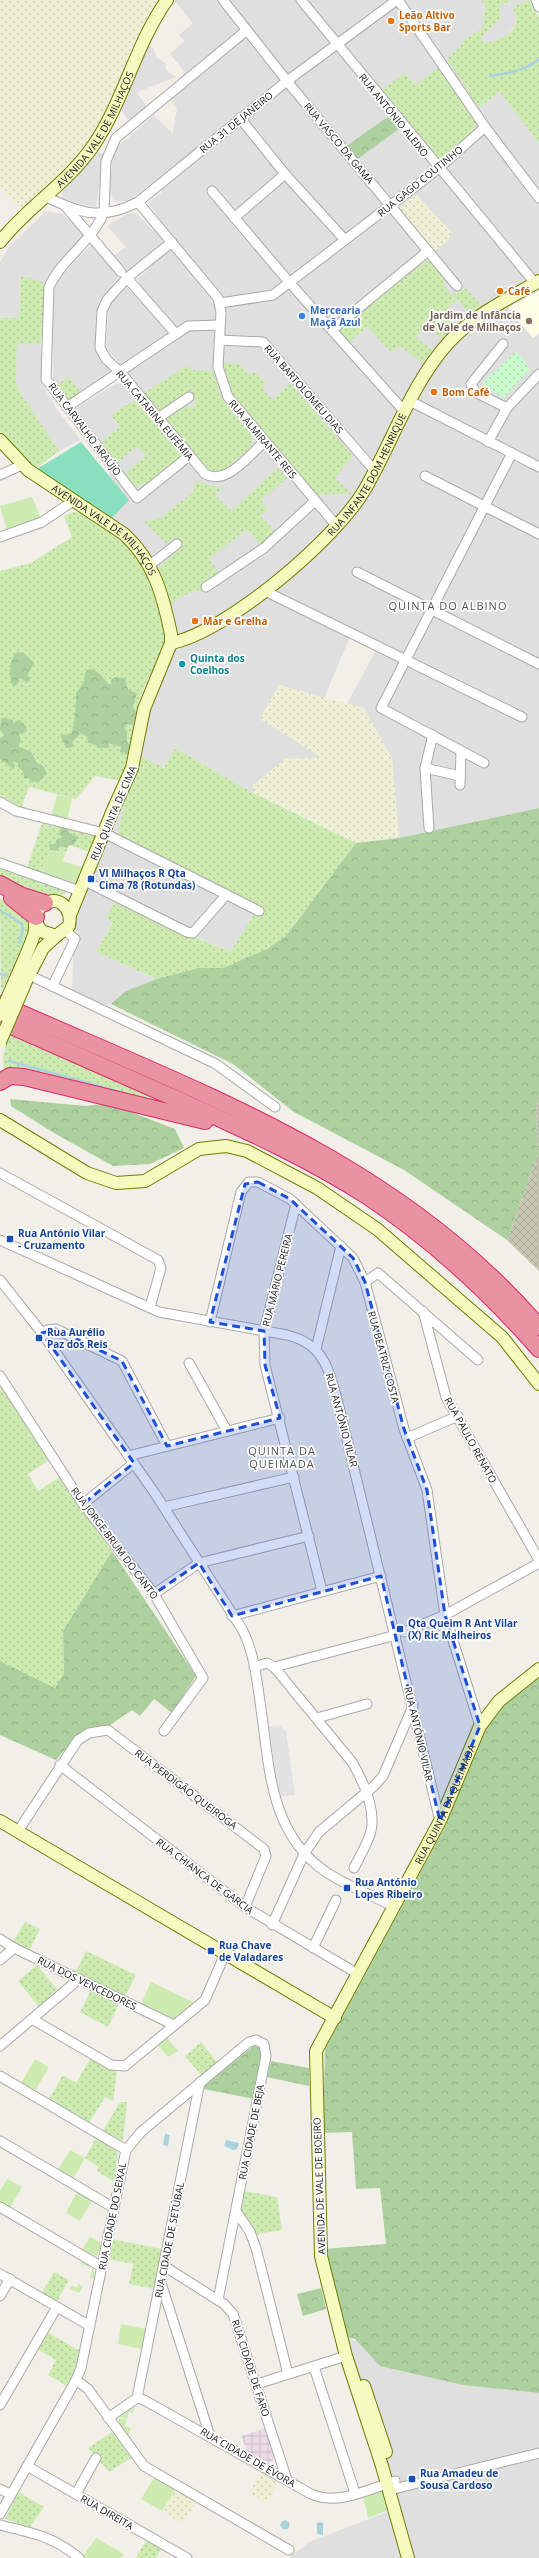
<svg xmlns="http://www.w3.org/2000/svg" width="539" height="2558" font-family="'Open Sans',sans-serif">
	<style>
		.residential { fill: #e0dfdf; fill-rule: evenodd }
		.industrial { fill: url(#industrial-grid) }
		.education { fill: #ffffe5 }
		.construction { fill: url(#construction-cross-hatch) }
		.farmland { fill: url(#farmland-dots) }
		.grass { fill: url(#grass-dots) }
		.forest { fill: url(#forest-crowns) }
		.park { fill: url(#park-dots) }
		.garden { fill: #cdebb0 }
		.pitch { fill: #88e0be }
		.parking { fill: #e2e2e2 }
		.water { fill: url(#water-ripples) }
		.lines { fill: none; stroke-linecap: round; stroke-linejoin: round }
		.stream { stroke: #aad3df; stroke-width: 2.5 }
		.street-casing { stroke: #a9a9a9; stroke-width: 11 }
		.secondary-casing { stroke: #707d05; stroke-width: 14 }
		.highway-casing { stroke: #dc2a67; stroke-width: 18 }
		.street { stroke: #fff; stroke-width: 9 }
		.secondary { stroke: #f7fabf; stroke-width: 12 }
		.highway { stroke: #e892a2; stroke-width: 16 }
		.secondary-bridge-casing { stroke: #707d05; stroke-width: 14; stroke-linecap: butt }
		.secondary-bridge { stroke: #f7fabf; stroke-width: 12 }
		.marked { fill: #1d4ed8; fill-opacity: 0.2; stroke: #1d4ed8; stroke-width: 3; stroke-dasharray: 8 5; stroke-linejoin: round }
		.food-dot { fill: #e8710a; stroke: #fff; stroke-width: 1.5 }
		.shop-dot { fill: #3f7fe0; stroke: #fff; stroke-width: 1.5 }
		.education-dot { fill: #8d6e63; stroke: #fff; stroke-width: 1.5 }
		.culture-dot { fill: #0f9aa8; stroke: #fff; stroke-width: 1.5 }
		.transit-dot { fill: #1a4fb4; stroke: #fff; stroke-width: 1.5 }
		.labels { text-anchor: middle; stroke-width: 3.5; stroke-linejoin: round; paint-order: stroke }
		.food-label { font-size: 10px; font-weight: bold; fill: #c56008; stroke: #fff; text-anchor: start }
		.street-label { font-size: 10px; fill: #222; stroke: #fff }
		.shop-label { font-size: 10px; font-weight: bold; fill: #366cbe; stroke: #fff; text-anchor: start }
		.education-label { font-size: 10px; font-weight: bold; fill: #785e54; stroke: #fff; text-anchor: end }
		.culture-label { font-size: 10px; font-weight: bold; fill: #0d838f; stroke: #fff; text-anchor: start }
		.transit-label { font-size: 10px; font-weight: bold; fill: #164399; stroke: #fff; text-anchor: start }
		.neighbourhood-label { font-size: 11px; letter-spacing: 1px; fill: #555; stroke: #fff }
	</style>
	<defs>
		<pattern id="industrial-grid" width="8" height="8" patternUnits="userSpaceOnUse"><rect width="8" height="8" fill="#ebdbe8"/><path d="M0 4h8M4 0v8" fill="none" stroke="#c9bcc7"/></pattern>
		<pattern id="construction-cross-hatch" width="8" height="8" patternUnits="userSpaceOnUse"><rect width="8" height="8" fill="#c7c7b4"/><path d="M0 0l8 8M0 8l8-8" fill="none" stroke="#abab9a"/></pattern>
		<pattern id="farmland-dots" width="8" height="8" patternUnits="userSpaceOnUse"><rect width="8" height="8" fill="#eef0d5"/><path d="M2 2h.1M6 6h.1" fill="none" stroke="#ccceb7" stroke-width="1.8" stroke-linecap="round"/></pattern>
		<pattern id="grass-dots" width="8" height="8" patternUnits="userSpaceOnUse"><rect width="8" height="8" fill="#cdebb0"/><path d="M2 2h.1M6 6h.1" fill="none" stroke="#b0c997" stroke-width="1.8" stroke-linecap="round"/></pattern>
		<pattern id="forest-crowns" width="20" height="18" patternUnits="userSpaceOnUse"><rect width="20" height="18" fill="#add19e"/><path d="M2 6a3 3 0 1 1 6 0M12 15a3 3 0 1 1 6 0" fill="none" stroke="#95b388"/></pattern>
		<pattern id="park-dots" width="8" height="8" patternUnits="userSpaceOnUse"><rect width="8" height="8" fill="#c8facc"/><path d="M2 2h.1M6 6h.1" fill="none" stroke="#acd6af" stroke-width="1.8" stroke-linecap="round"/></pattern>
		<pattern id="water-ripples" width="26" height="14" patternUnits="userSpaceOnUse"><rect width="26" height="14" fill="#aad3df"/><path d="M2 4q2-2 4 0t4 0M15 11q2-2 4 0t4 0" fill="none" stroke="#92b5bf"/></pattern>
	</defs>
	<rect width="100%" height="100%" fill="#f2efe9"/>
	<g class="residential">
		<path d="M174,0H530L513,7L517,22L507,35L474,57L539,143V808L399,838L392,759L364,708L347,704L376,650L350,637L324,698L279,685L321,757L253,785V793L175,748L164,768L143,757L255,913L230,952L197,937L113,921L96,952L157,979L127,991L111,1004L103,1005L72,990L75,909L136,760L166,635L100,524L118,429L99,444L73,410L116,384L120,383L125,388L130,363L123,367L106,348L109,305L127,287L141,302L143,290L137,279L147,271L150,255L127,272L113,256L126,247L107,226L127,214L136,213L154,231L157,215L148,203L161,193L165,173L131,200L114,202L109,189L114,150L154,115L172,133V137L177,108L170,99L180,91L184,71L170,54L184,41L179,35L193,23ZM121,409L118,425L111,415Z"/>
		<path d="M146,43L154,49L156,57L165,63L166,70L176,77L137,92L147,107L128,121L119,105Z"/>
		<path d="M96,150L104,155L96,207L63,200L61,189L71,181Z"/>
		<path d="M46,211L62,214L83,232L84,238L45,283L21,276L19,318H0V263L8,248Z"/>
		<path d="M91,245L119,276L100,302L96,313L97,352L112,374L82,395L56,385L53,381V293L58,278Z"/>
		<path d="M16,342L41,344L42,384L56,408L80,440L59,451L20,392L16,382Z"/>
		<path d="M346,2337L463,2385L539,2393V2558H289L309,2542L392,2510Z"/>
	</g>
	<path class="industrial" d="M266,2428L275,2458L270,2463L247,2451L241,2436Z"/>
	<path class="education" d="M539,291V333L533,338L508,308Z"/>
	<path class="construction" d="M539,1092V1271L507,1240L538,1153L536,1113Z"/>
	<g class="farmland">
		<path d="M0,0H162L96,135L55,182L21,209L0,188Z"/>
		<path d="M416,194L452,233L448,240L434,252L398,209Z"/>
		<path d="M279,685L364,708L392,759L399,838L356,843L253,793V785L285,759L321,757L260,719Z"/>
		<path d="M261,2471L279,2481L267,2503L249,2493Z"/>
		<path d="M175,2490L196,2502L183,2524L162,2511Z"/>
	</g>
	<g class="grass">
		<path d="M480,0H512L500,5V18L481,38L483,43C499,42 510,36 517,22L513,7L529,0L539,18V143L499,91L479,108L447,59C463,46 461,39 482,29L486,5Z"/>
		<path d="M441,66L477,120L471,136L441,158H436L380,91L405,73L415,85Z"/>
		<path d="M429,261L433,262L447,279L443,282L451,296L466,288L482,307L471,316L457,299L448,307L458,325L444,340L426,326L416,337L433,351L422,363L400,346L391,352L367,326L348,344L338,331L424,262Z"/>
		<path d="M21,275L45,283L41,344L17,343L16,382L20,392L59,451L35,469L8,443L0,431V318H19Z"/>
		<path d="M224,363H238L250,375L256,372L266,384L262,388L273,400L290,383L353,456L335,478L353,495C340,491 329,497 316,494L234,399L225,377Z"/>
		<path d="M188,365L191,370L213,371L222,399L253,437L251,448L218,475L206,471L165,421V418L184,405L191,409L196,404L192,393L162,413H158L143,394Z"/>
		<path d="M69,377L82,395L70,404L56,385Z"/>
		<path d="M135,400L178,450L180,456C174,469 148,488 134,486L124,474L146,456L138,446L116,464L99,444L120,427L111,415Z"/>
		<path d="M278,468L287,478L261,500L268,510L260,516L277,533L262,546L247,529L209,559L219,572L202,586L206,591L194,590L169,604L159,567L182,547L174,536L168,545L144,522L162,517L194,491L195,481L223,488L215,495L231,511Z"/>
		<path d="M73,512L81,513L128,542L152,580L166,639L162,653L147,681L139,700L127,767L121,781L95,776L76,799L29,787L21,808L0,795V571L31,563L72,537L64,516Z"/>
		<path d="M175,748L253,793L356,843L286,936L267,949L244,959L223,968H198L157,979L96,952L113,922L106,918L114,902L230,952L255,913L123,841L118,832L127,792L143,757L164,768Z"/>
		<path d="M42,823L54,827L61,826L98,834L92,853L69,845L65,854L50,850L42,873L27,868Z"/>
		<path d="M0,868L70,890L65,894L39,896L0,877Z"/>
		<path d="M0,898L27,914C35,939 12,970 1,992Z"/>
		<path d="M9,1034L33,1045V1047L37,1046L172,1106L4,1073L3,1055Z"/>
		<path d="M0,1383L50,1459L28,1474L38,1491L61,1476L112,1551L63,1631L64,1673L55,1688L0,1661Z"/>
		<path d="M25,1922L40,1929L29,1951L13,1942Z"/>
		<path d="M86,1951L136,1975L125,1996L75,1973Z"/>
		<path d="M37,1965L57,1989L39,2007L18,1981Z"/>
		<path d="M91,1990L119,2004L108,2027L80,2012Z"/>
		<path d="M201,2042L217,2062L201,2075L185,2056Z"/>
		<path d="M90,2059L117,2072L113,2101L105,2097L89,2123L49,2099L63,2075L76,2083Z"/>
		<path d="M120,2102H127L123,2141L103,2131Z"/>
		<path d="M96,2138L115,2149L118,2154L114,2182L97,2171L99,2167L85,2158Z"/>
		<path d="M244,2191L277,2197L282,2230L257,2234L241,2210Z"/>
		<path d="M112,2239L162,2249L154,2289L129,2284L133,2264L108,2259Z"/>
		<path d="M54,2272L69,2280L57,2301L42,2293Z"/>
		<path d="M47,2332L80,2351L75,2372L67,2386L48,2375L56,2360L37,2349Z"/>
		<path d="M112,2432L131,2458L109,2472L88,2448Z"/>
		<path d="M18,2492L44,2507L30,2527L5,2519Z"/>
		<path d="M146,2540L161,2549L156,2558H136Z"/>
	</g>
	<g class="forest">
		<path d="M389,116L399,129L356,160L345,147Z"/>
		<path d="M17,652L24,653L34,663L28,674L30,681L26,682L20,678L16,686L12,685C9,672 8,663 17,652Z"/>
		<path d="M89,669C97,669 103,677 108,684H111V680L116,677L125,678L128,690L137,693L133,707L136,712L133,725L126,724L124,727L127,731V742L131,746L129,755L120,752L121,747L108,743L109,748H97L96,745L88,743L87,737L81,733L72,742L74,747L66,748L60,735L71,734C75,728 76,701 76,693L84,682L85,673Z"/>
		<path d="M1,718L13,720V725L17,720H20L26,726V732L19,734L21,741L18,746L31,752L37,763L43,766L47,773L39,782H32L28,778H24L23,771L18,767V763L12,761L15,766L13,769L0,759V739L4,735L0,730Z"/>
		<path d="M539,808V1092L536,1113L538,1153L507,1240L404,1170L294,1112L233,1064L111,1004L126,991L157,979L198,968H223L267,949L286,936L356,843L399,838Z"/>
		<path d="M61,826L69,828L68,832L78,837L74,845H69L67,848L61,846L55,851L50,850L49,844H55L57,839L63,837L59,834Z"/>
		<path d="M10,1099L86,1106L108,1103L175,1129L184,1148L150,1164L113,1166L54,1133L11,1106Z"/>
		<path d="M112,1551L196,1676L172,1713L154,1699L140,1716L132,1710L110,1725L78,1734L56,1760L0,1735V1661L55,1688L64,1673L63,1631Z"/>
		<path d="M539,1671V2393L463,2385L380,2366L355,2339L346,2337L323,2249L386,2244L380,2188L356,2189L352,2132L323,2133L325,2049L446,1825L484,1727L502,1704Z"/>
		<path d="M254,2046L260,2048L263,2052L254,2099L204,2089L206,2083Z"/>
		<path d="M271,2061L309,2068V2086L267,2077Z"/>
		<path d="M321,2288L326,2309L303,2316L297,2294Z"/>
	</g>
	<path class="park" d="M517,351L530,369L504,398L481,384Z"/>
	<g class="garden">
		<path d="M32,497L41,518L7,530L0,506Z"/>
		<path d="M57,795L72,798L67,820L51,816Z"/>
		<path d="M50,850L65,854L63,861L84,868L77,883L42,873Z"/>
		<path d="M151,1982L195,2003L175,2019L141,2004Z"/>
		<path d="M167,2038L178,2051L168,2057L158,2045Z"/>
		<path d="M35,2059L49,2067L35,2091L21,2083Z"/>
		<path d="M70,2150L85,2158L73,2179L58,2170Z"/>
		<path d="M7,2179L22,2187L10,2208L0,2202V2191Z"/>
		<path d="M77,2192L92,2201L80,2221L66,2213Z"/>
		<path d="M90,2237L102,2243L97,2256L82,2250Z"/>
		<path d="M83,2261L94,2269V2279L90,2277L93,2268L81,2264Z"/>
		<path d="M79,2284L83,2287L79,2293L70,2289L72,2285L77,2288Z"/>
		<path d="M121,2324L146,2329L142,2349L118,2344Z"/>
		<path d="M135,2407L133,2413L129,2412L127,2419L119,2417Z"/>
		<path d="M119,2418L127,2420L125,2426L131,2428L128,2437L119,2425Z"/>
		<path d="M154,2478L175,2490L162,2511L141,2499Z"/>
		<path d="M379,2491L384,2492L391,2509L368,2518L363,2496Z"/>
		<path d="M96,2538L124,2554L121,2558H85L83,2556Z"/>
	</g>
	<path class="pitch" d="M81,442L129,500L112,518L74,498L37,469Z"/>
	<path class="parking" d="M280,1726L286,1731L295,1795L279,1797L269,1727Z"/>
	<g class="water">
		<path d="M165,2134L170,2135L168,2146L163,2145Z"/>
		<path d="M226,2140L239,2143L237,2149L233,2150L224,2146Z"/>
		<circle cx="285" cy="2525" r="4.5"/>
		<path d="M321,2522L323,2523V2535L317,2534V2523Z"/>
	</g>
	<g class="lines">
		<g class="stream">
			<path d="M490,76C507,73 525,71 539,59"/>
			<path d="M0,910L22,924L23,929L19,943"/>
			<path d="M0,974L8,976"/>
			<path d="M9,1061L128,1094"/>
		</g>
		<defs>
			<g id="street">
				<path d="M223,0L291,86L457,286"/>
				<path d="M301,0L535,283"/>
				<path d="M398,0L485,127L539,198"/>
				<path d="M536,0L539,7"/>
				<path d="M240,118L285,174L345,240"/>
				<path d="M212,191L289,282L404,411"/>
				<path d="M46,197C81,213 101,221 138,202L287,81L397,0"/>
				<path d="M138,202L218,298L221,312L218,367L228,397L336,525"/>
				<path d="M66,207L121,272"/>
				<path d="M234,218L285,174"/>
				<path d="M172,242L127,278L107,300L102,311L100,348L106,359L121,373L205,474C227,486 249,455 264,442"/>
				<path d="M127,278L176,334"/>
				<path d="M220,303L273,295L438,169L485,127"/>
				<path d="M332,330L428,251"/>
				<path d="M219,340L263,342L374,470"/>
				<path d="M503,344L471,384L475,392L507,408"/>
				<path d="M410,401L539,467"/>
				<path d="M67,407L188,326L220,325"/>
				<path d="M158,418L189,397"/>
				<path d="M488,442L507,408L539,374"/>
				<path d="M189,456L137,498L46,379L49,287C62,258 92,242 104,212L106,161L116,138L247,30"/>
				<path d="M0,475L22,465"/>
				<path d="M425,476L539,534"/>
				<path d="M0,537L42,522L73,501"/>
				<path d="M150,565L177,544"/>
				<path d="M357,572L539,664"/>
				<path d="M206,587L264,548L315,501"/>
				<path d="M265,591L522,717"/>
				<path d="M484,763L381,708L512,453"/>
				<path d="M425,768L460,776"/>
				<path d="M460,785L461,751"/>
				<path d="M0,802L16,811L104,833L259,911"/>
				<path d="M429,828L425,768L433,735"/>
				<path d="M0,863L80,891"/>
				<path d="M85,881L187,932L193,933L226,895"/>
				<path d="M29,975L216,1064L275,1107"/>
				<path d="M53,985L75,939L66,931"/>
				<path d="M0,1173L158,1260L161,1268L150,1307"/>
				<path d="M296,1204L264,1331L265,1365L322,1591"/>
				<path d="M0,1240L159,1312L287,1335C323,1344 328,1367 337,1399L440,1821"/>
				<path d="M0,1280L42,1333L154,1492L242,1629C255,1654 257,1682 261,1709C270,1771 270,1833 326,1872C347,1886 372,1895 394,1907"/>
				<path d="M365,1282L378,1273L478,1360"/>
				<path d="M423,1311L446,1397L539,1560"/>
				<path d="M210,1322L241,1192L249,1182H258L290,1199L353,1258L365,1282L404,1429L427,1490L445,1615L480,1726"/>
				<path d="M42,1333L47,1330L56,1329L122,1361L167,1446"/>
				<path d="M316,1349L341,1246"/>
				<path d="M189,1363L227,1431"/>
				<path d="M0,1376L83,1504L154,1594L203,1678L164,1731"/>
				<path d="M407,1438L458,1416"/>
				<path d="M128,1456L280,1418"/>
				<path d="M83,1504L134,1463"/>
				<path d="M164,1507L294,1477"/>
				<path d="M154,1594L199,1563L309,1536"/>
				<path d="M232,1616L381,1576"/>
				<path d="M404,1632L445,1615L539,1563"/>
				<path d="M254,1667L267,1663L274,1667L352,1762C363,1781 376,1808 371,1831C368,1843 360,1856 354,1868"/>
				<path d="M274,1667L396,1635"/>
				<path d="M317,1718L367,1704"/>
				<path d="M60,1765L245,1907L358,1974"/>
				<path d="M18,1831L78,1740L89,1733L108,1730L264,1849L266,1856L245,1907"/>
				<path d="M272,1925L304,1854L319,1832L374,1786L383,1776L413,1706"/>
				<path d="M0,1939L14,1948L174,2025"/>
				<path d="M313,1948L336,1900"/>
				<path d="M0,1960L14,1948"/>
				<path d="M32,2019L111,2065L125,2066L205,2000L225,1954"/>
				<path d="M0,2046L79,1979"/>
				<path d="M0,2076L126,2150"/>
				<path d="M0,2141L114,2208"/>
				<path d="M0,2207L102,2267"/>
				<path d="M236,2211L250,2232L256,2248L288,2374"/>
				<path d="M164,2266L224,2304L233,2314L287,2480"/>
				<path d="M0,2274L90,2326"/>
				<path d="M161,2283L210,2436"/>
				<path d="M0,2296L10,2279"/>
				<path d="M314,2367L355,2493"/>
				<path d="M76,2380L88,2389L144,2466L289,2550"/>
				<path d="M257,2384L346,2356"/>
				<path d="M137,2398L200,2082"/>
				<path d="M0,2405L57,2307"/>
				<path d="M108,2418L137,2398L144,2400L311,2494C338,2506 369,2489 395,2481"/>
				<path d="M27,2466L187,2558"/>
				<path d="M0,2489L10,2494"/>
				<path d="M390,2490L539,2453"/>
				<path d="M76,2494L96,2458"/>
				<path d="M0,2514L76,2380L81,2368L126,2150L141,2132L249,2042L256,2040L264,2044L266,2056L218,2300"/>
				<path d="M0,2525C30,2532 55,2537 79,2558"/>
			</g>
			<g id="secondary">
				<path id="s1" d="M0,242C27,207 67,184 93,146C124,101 135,45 167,0"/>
				<path id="s2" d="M0,440L28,470L124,534C154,561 163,596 171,634V643L144,709L132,768L113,810L70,915"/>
				<path id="s3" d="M171,643C226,633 337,538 365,489C393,441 411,384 449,342C474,315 508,299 539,281"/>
				<path d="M17,976C23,962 29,949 34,935C36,928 34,920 37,913C38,909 41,906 45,904C60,894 73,911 69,926L56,936L41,931L36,922"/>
				<path d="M27,979L43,948L56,936"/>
				<path d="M0,1120L87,1173L116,1183L145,1181L199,1149L226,1146L247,1151L317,1188L377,1229L502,1337L539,1384"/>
				<path d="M0,1821L335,2018"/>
				<path d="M364,2386L386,2452"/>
				<path id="s4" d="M408,2558L382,2466L346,2356L321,2256L316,2051L440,1821L480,1726L499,1701L539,1669"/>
			</g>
			<g id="highway">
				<path d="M0,884L20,895L45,903"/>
				<path d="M12,898L36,917"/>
				<path d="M0,1004C195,1091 396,1160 539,1327"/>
				<path d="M0,1021C60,1047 119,1074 179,1100C243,1129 308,1158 367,1196C432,1239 488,1291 539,1349"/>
				<path d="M0,1082L10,1076L24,1077L205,1121"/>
			</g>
		</defs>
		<use href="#street" class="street-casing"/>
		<use href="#secondary" class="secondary-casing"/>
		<use href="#highway" class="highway-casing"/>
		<use href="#street" class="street"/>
		<use href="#secondary" class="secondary"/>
		<use href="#highway" class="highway"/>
		<defs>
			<g id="secondary-bridge">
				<path d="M0,1015L17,976"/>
				<path d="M0,1042L27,979"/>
			</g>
		</defs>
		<use href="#secondary-bridge" class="secondary-bridge-casing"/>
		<use href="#secondary-bridge" class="secondary-bridge"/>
	</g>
	<path class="marked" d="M258,1182L290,1199L353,1258L365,1282L404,1429L427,1490L445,1615L480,1726L440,1821L381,1576L232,1616L199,1563L154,1594L83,1504L134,1463L42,1333L56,1329L122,1361L167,1446L280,1418L265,1365L264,1331L210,1322L245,1184Z"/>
	<g class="food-dot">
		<circle cx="391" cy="21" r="4"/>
		<circle cx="500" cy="291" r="4"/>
		<circle cx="434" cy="392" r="4"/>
		<circle cx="195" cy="621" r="4"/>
	</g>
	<circle class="shop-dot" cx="302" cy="316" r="4"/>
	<circle class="education-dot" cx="529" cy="321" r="4"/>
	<circle class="culture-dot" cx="182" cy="664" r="4"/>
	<g class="transit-dot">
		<rect x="87" y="875" width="8" height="8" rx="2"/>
		<rect x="6" y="1235" width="8" height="8" rx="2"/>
		<rect x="35" y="1334" width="8" height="8" rx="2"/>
		<rect x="396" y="1625" width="8" height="8" rx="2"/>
		<rect x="343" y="1884" width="8" height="8" rx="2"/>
		<rect x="207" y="1947" width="8" height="8" rx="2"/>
		<rect x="408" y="2475" width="8" height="8" rx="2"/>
	</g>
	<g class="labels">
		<g class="food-label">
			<text x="399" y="19">Leão Altivo<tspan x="399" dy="12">Sports Bar</tspan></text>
			<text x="508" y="295">Café</text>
			<text x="442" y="396">Bom Café</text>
			<text x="203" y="625">Mar e Grelha</text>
		</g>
		<g class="street-label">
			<text transform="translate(394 115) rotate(51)" y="4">RUA ANTÓNIO ALEIXO</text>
			<text transform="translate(236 122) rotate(-39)" y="4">RUA 31 DE JANEIRO</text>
			<text dy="4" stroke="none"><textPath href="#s1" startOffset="149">AVENIDA VALE DE MILHAÇOS</textPath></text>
			<text transform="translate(339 143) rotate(50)" y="4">RUA VASCO DA GAMA</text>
			<text transform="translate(420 181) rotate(-39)" y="4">RUA GAGO COUTINHO</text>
			<text transform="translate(304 389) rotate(49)" y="4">RUA BARTOLOMEU DIAS</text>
			<text transform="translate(155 415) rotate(50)" y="4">RUA CATARINA EUFÉMIA</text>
			<text transform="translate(85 429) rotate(53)" y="4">RUA CARVALHO ARAÚJO</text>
			<text transform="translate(263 439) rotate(50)" y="4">RUA ALMIRANTE REIS</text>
			<text dy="4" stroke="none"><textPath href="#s3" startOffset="265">RUA INFANTE DOM HENRIQUE</textPath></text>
			<text dy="4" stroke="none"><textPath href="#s2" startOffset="139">AVENIDA VALE DE MILHAÇOS</textPath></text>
			<text transform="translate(113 813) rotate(-67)" y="4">RUA QUINTA DE CIMA</text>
			<text transform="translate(277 1280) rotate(-76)" y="4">RUA MÁRIO PEREIRA</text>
			<text transform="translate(384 1357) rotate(75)" y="4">RUA BEATRIZ COSTA</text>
			<text transform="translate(342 1420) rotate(75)" y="4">RUA ANTÓNIO VILAR</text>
			<text transform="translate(471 1440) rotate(61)" y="4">RUA PAULO RENATO</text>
			<text transform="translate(115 1543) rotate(53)" y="4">RUA JORGE BRUM DO CANTO</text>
			<text transform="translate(419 1734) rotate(77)" y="4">RUA ANTÓNIO VILAR</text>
			<text transform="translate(186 1789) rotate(37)" y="4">RUA PERDIGÃO QUEIROGA</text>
			<text dy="4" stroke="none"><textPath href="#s4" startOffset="798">RUA QUINTA DA QUEIMADA</textPath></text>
			<text transform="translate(205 1876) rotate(37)" y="4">RUA CHIANCA DE GARCIA</text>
			<text transform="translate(87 1983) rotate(26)" y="4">RUA DOS VENCEDORES</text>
			<text transform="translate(251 2132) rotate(-79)" y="4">RUA CIDADE DE BEJA</text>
			<text transform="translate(319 2186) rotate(-92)" y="4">AVENIDA DE VALE DE BOEIRO</text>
			<text transform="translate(112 2216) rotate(-79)" y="4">RUA CIDADE DO SEIXAL</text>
			<text transform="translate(169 2240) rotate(-79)" y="4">RUA CIDADE DE SETÚBAL</text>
			<text transform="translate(251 2368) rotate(72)" y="4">RUA CIDADE DE FARO</text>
			<text transform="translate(248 2457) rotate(30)" y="4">RUA CIDADE DE ÉVORA</text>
			<text transform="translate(107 2512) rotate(30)" y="4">RUA DIREITA</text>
		</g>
		<g class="shop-label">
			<text x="310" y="314">Mercearia<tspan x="310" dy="12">Maçã Azul</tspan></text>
		</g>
		<g class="education-label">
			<text x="521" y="319">Jardim de Infância<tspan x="521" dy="12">de Vale de Milhaços</tspan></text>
		</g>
		<g class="culture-label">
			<text x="190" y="662">Quinta dos<tspan x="190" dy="12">Coelhos</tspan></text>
		</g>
		<g class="transit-label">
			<text x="99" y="877">Vl Milhaços R Qta<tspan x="99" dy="12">Cima 78 (Rotundas)</tspan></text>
			<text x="18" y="1237">Rua António Vilar<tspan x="18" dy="12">- Cruzamento</tspan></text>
			<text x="47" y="1336">Rua Aurélio<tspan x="47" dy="12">Paz dos Reis</tspan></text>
			<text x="408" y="1627">Qta Queim R Ant Vilar<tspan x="408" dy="12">(X) Ric Malheiros</tspan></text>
			<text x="355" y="1886">Rua António<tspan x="355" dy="12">Lopes Ribeiro</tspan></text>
			<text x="219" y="1949">Rua Chave<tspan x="219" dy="12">de Valadares</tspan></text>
			<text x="420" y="2477">Rua Amadeu de<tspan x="420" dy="12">Sousa Cardoso</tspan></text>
		</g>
		<g class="neighbourhood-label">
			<text x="448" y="610">QUINTA DO ALBINO</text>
			<text x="282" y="1455">QUINTA DA<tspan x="282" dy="13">QUEIMADA</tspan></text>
		</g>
	</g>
</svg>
